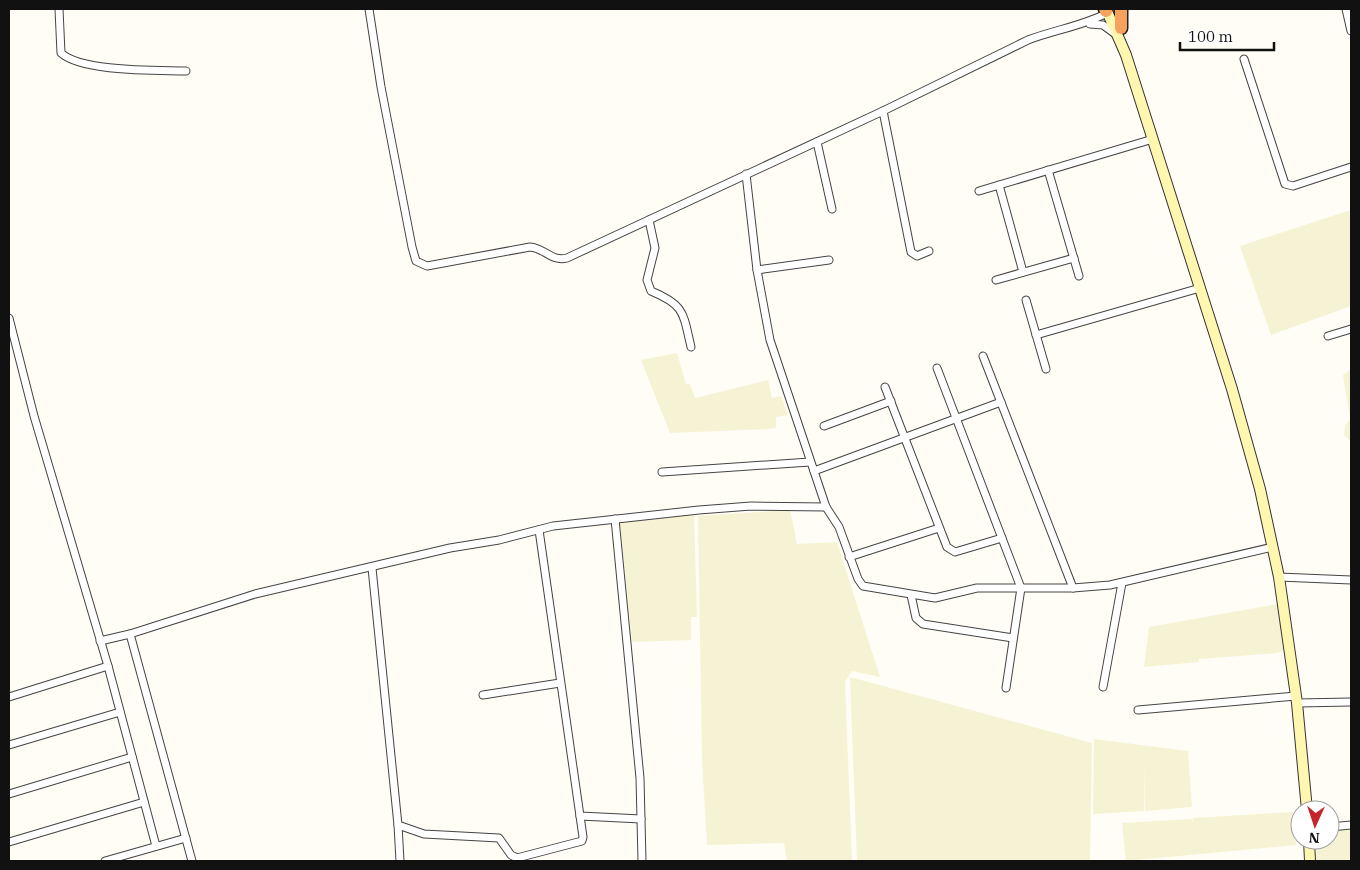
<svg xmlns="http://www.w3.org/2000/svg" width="1360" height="870" font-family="'IBM Plex Serif',serif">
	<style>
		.farmland { fill: #f6f3d4 }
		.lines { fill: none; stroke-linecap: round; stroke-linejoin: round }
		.street-casing { stroke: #444; stroke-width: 9 }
		.secondary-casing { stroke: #333; stroke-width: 12 }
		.highway-casing { stroke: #222; stroke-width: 15 }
		.street { stroke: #fff; stroke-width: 7 }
		.secondary { stroke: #fff6b0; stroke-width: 10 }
		.highway { stroke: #f5a25d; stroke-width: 12 }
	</style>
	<rect width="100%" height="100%" fill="#fffdf5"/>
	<g class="farmland">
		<path d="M1351,210V306L1271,335L1240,246Z"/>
		<path d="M677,353L686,384H690L695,398L768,380L772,398L781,396L788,415L776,417V428L768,429L670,433L641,360Z"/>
		<path d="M1351,369V440H1349L1344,435L1345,426L1350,419L1343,375Z"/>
		<path d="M790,510L797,544L837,542L880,677L852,671L845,682L852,861H787L784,843L707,845L702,759L698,516Z"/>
		<path d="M694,514L697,617H691V640L632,642L620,524L624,520L666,516L671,518L673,516Z"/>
		<path d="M1277,604L1284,650L1278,653L1199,659V662L1144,667L1149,627Z"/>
		<path d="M850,677L1092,743L1090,861H857Z"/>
		<path d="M1094,739L1188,751L1192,807L1145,811L1144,765V811L1093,814Z"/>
		<path d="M1293,812L1296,845L1126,861L1122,823L1192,819L1193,823V818Z"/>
		<path d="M1351,829V861H1316L1317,840H1330V830Z"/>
	</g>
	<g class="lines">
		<defs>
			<g id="street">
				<path d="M59,9L61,53C82,72 156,70 186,71"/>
				<path d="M369,9L381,87L412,247L416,261L427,266L530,247C545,248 551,262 567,258L883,111L1028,40C1054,30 1083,26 1107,13"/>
				<path d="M1346,9L1351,31"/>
				<path d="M1090,24L1103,25L1114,33"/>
				<path d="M1244,59L1285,184L1293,186L1351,167"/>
				<path d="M883,111L911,252L917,256L929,251"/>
				<path d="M817,142L832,209"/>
				<path d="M1048,170L1079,276"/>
				<path d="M746,174L757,270L770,340L826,507L839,527L858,579L863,586L935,598L977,588H1073L1110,585L1273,547"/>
				<path d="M999,185L1023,272"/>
				<path d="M979,191L1153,139"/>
				<path d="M649,220L655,248L647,280L651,291C685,305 683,313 691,347"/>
				<path d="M757,270L829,260"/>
				<path d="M996,280L1074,258"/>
				<path d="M1026,300L1046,369"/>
				<path d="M9,318L34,416L108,666L156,846"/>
				<path d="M1036,335L1200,288"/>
				<path d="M1328,336L1351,329"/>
				<path d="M983,356L1073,588"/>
				<path d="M937,368L1021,588L1006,688"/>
				<path d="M885,387L947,547L955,552L1002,538"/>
				<path d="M824,426L891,401"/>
				<path d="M814,471L1001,402"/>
				<path d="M662,472L810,462"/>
				<path d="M615,519L640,778L642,861"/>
				<path d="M539,530L580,816L641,819"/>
				<path d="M849,557L939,528"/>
				<path d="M372,568L398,825"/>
				<path d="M1279,577L1351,580"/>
				<path d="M911,595L916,618L923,624L1013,638"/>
				<path d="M100,641L130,634"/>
				<path d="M1103,687L1122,583"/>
				<path d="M483,695L560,683"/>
				<path d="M9,697L108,666"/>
				<path d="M1297,703L1351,702"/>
				<path d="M1138,710L1296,696"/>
				<path d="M9,745L120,712"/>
				<path d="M9,794L132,757"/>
				<path d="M1330,827L1351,825"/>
				<path d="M9,842L144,802"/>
				<path d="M105,861L186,838"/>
				<path d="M192,861L130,634L255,594L450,548L499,540L553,526L699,510L751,506L826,507"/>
				<path d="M400,861L398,825L424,834L499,838L511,855L517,858L582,841L583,837L580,816"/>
			</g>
			<g id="secondary">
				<path d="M1106,9L1126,55L1152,137L1232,389L1260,489L1279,577L1297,703L1307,810"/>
				<path d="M1309,840L1310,861"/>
			</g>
			<g id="highway">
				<path d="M1105,9L1106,11"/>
				<path d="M1121,9V28"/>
			</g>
		</defs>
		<use href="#street" class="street-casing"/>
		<use href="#secondary" class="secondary-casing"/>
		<use href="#highway" class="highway-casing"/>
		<use href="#street" class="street"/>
		<use href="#secondary" class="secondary"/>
		<use href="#highway" class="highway"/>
	</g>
	<rect width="1360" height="870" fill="none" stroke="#111111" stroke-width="20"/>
	<g transform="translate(1315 825) rotate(183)"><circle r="24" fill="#ffffff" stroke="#a0a0a0"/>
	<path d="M0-4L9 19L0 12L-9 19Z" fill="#c4262e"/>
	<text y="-8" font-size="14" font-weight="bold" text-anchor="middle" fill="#111111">N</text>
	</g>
	<path d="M1180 42v8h94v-8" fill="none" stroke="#111111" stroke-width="2.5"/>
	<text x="1188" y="42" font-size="15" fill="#111111" stroke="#ffffff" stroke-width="4" paint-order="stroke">100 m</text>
</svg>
